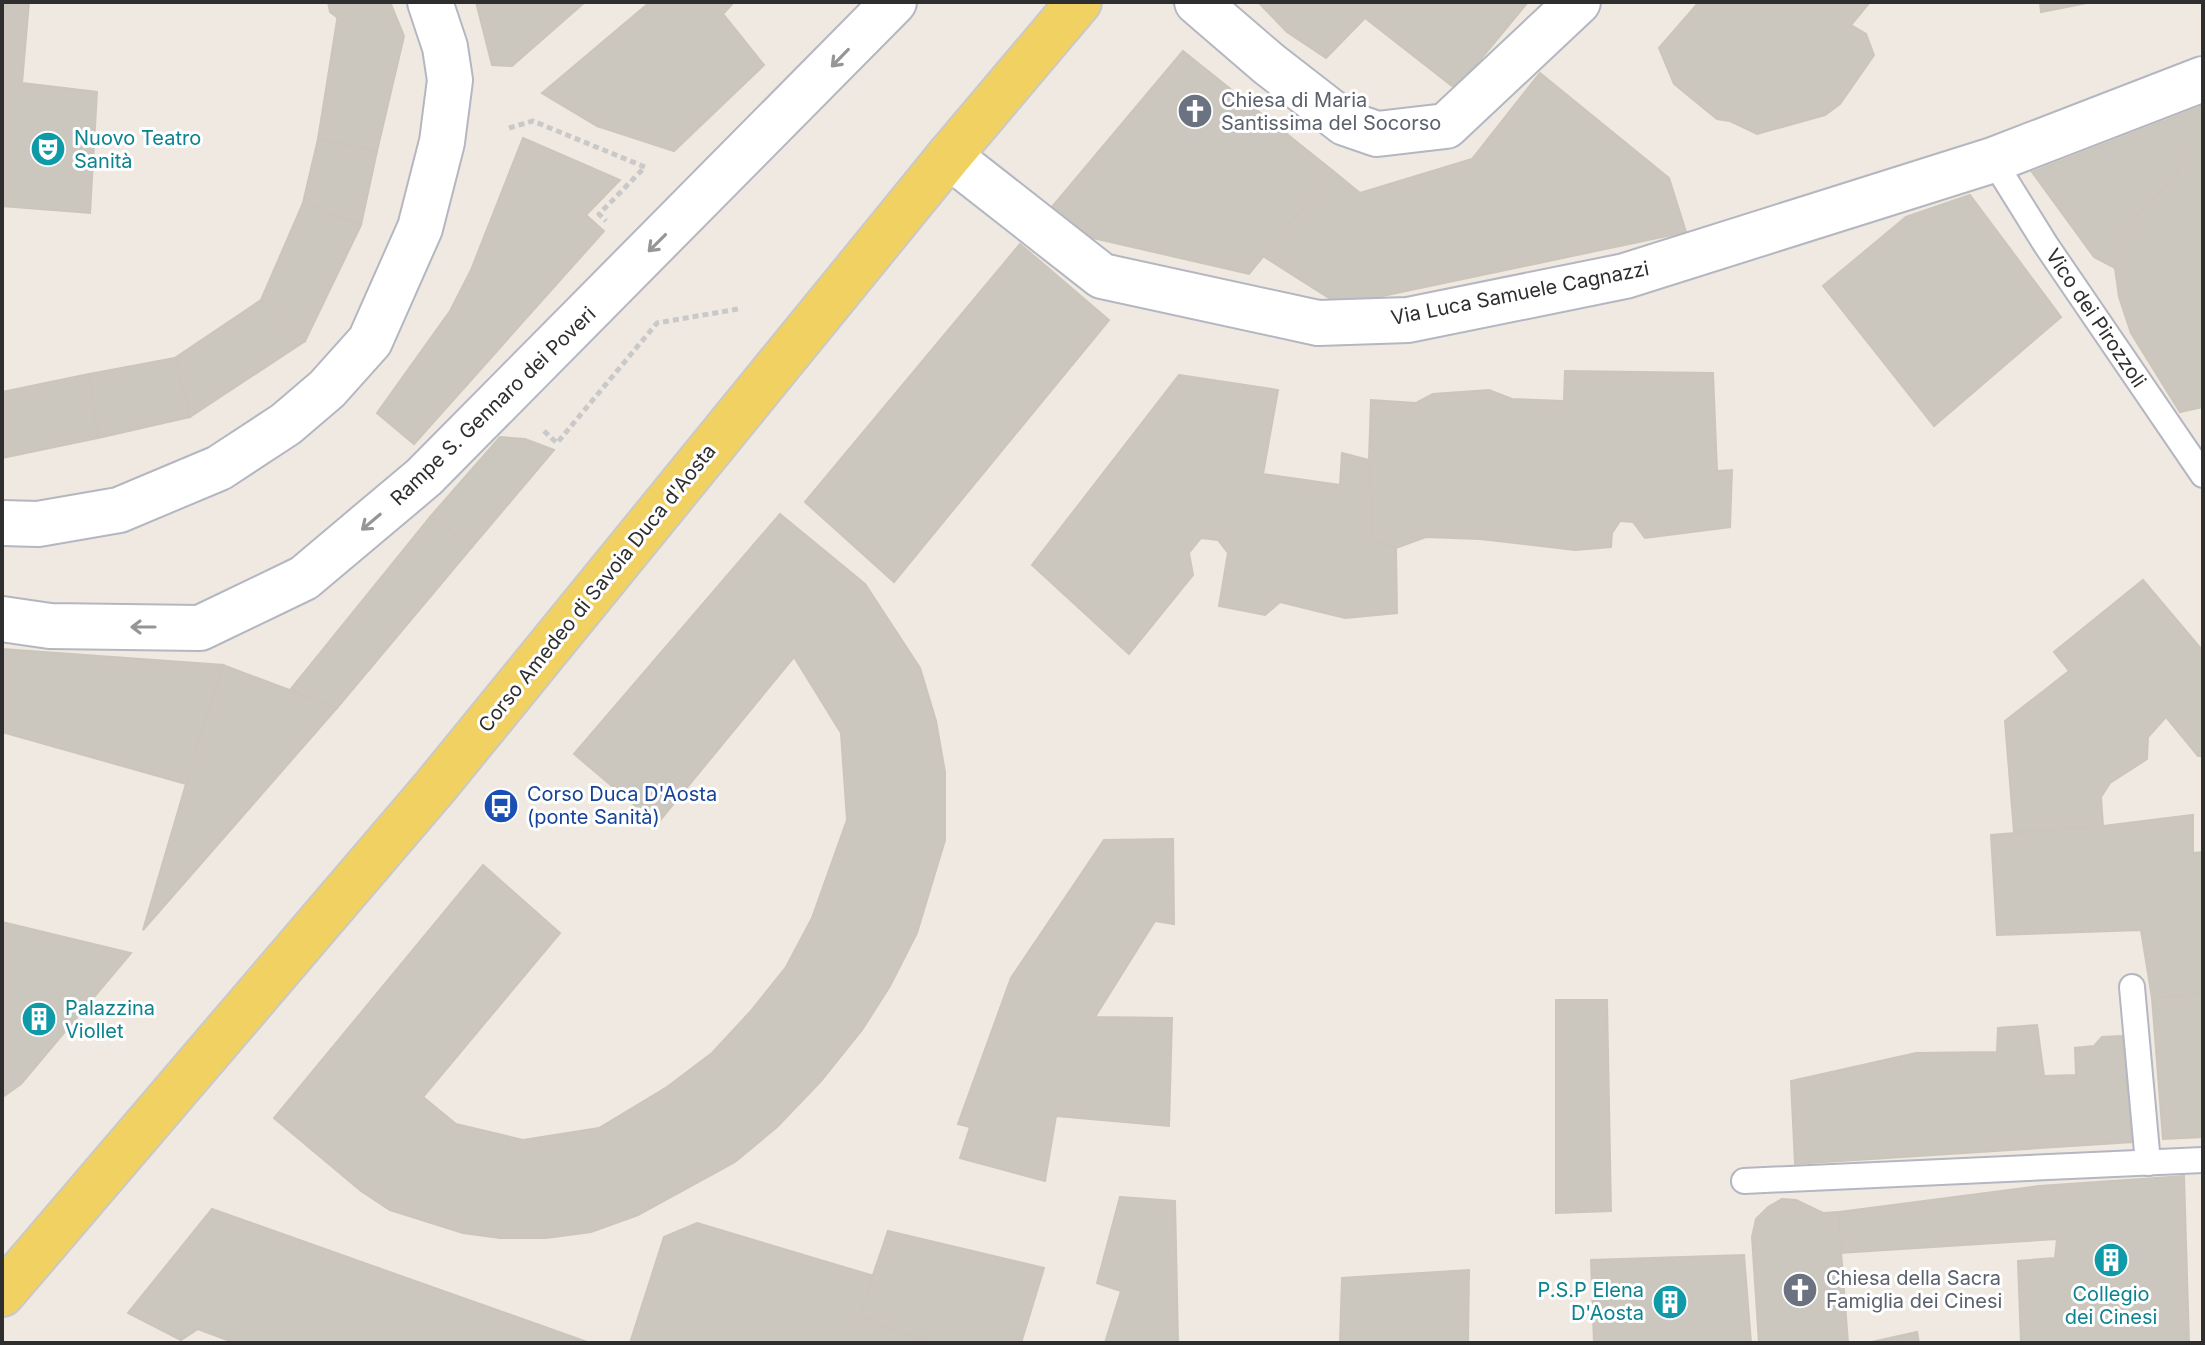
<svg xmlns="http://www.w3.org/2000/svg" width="2205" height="1345" font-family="Inter,sans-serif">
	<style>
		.building { fill: #cbc7bf; stroke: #cbc5ba; stroke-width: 2 }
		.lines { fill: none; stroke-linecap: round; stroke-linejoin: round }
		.lane-casing { stroke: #b4b7c1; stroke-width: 28 }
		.street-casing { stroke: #b4b7c1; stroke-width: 48 }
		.primary-casing { stroke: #c9c9c9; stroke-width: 48 }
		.path { stroke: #c9c9c9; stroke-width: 5; stroke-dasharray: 6 4; stroke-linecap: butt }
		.lane { stroke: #fff; stroke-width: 24 }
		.street { stroke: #fff; stroke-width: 44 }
		.primary { stroke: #f2d163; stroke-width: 44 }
		.oneway { stroke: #969696 }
		.labels { text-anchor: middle; stroke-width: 6; stroke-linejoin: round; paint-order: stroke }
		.worship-label { font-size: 20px; fill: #5b616d; stroke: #fff; text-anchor: start }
		.culture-label { font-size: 20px; fill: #0d838f; stroke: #fff; text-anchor: start }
		.street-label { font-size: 20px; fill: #2e2e2e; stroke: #fff }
		.transit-label { font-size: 20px; fill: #164399; stroke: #fff; text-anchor: start }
	</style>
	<rect width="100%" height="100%" fill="#efe9e1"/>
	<g class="building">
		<path d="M2,2H29L22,83L97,92L90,213L2,206Z"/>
		<path d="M328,2H340L338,18L330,12Z"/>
		<path d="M340,2H390L404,36L377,151L318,139Z"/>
		<path d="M476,2H585L512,66L492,65Z"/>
		<path d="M650,2H734L723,14L764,65L674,151L597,126L542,93Z"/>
		<path d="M1258,2H1528L1456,89L1365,18L1326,58L1287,32Z"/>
		<path d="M1699,2H1870L1851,25L1866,34L1874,55L1840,104L1825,115L1757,134L1730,121L1717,119L1674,84L1659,48Z"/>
		<path d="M2040,2H2092L2041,12Z"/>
		<path d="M1183,51L1333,171L1249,274L1089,237L1051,208Z"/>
		<path d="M1540,73L1669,178L1686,232L1340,305L1263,256L1333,171L1360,193L1472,159Z"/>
		<path d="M2203,106V146L2192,139L2176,158L2177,177L2143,207L2125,236L2115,268L2094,257L2032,172Z"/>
		<path d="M523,138L620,180L586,215L604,231L414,444L377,413L450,311L471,270Z"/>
		<path d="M318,139L377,151L361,225L303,203Z"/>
		<path d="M2192,139L2203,146V407L2180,412L2131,333L2119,297L2115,268L2125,236L2143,207L2177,177L2176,158Z"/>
		<path d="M1970,195L2061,317L1934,426L1823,286L1906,217Z"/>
		<path d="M303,203L361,225L305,341L261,300Z"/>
		<path d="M1020,244L1109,320L894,582L805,502Z"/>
		<path d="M261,300L305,341L190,417L175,358Z"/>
		<path d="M175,358L190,417L98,438L89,374Z"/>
		<path d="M1565,371L1713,373L1717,471L1732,470L1730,527L1645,538L1633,522L1620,521L1612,533L1611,547L1575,550L1480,539L1426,537L1396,548L1373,540L1369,460L1371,400L1416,403L1433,394L1489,390L1512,399L1564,401Z"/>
		<path d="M89,374L98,438L2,458V392Z"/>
		<path d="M1179,375L1278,390L1263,474L1340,485L1342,453L1369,460L1373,540L1396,548L1397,613L1345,618L1280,602L1265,615L1219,606L1228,553L1218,540L1201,538L1189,553L1193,575L1129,654L1032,565Z"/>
		<path d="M500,437L525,439L554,450L472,547L430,517Z"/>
		<path d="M780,514L865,584L920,668L936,721L945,772V840L917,933L890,986L862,1030L821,1081L777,1127L735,1162L638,1215L591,1232L546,1238H500L463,1233L390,1210L361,1191L274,1118L483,865L560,933L423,1097L456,1124L523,1140L599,1128L667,1087L712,1053L750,1012L786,967L812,918L847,820L841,733L794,657L657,824L574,754Z"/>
		<path d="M430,517L472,547L337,708L290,690Z"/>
		<path d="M2143,580L2203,651V756H2198L2166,717L2148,737L2147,759L2110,783L2101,797L2103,826L2014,832L2005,721L2069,671L2054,652Z"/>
		<path d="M2,649L223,665L186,784L2,732Z"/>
		<path d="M223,665L337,708L143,930L186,784Z"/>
		<path d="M2193,815V853L2203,852V994L2152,998L2141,930L1997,935L1991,835L2103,826Z"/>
		<path d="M1173,839L1174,924L1155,921L1095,1017L1172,1018L1169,1126L1056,1116L1045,1181L960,1158L970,1127L958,1124L1011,978L1104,840Z"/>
		<path d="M2,922L131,953L21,1084L4,1096Z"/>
		<path d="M2203,994V1137L2163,1139L2152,998Z"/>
		<path d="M1556,1000H1607L1611,1211L1556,1213Z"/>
		<path d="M2037,1025L2044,1076L2076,1075L2075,1048L2094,1046L2102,1037L2122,1036L2133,1142L1795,1164L1791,1081L1916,1053L1997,1052L1998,1028Z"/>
		<path d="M2184,1176L2189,1343H2021L2018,1261L2055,1258L2057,1239L1840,1253L1838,1212L2039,1186Z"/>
		<path d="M1120,1197L1175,1201L1178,1343H1105L1121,1291L1097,1283Z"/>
		<path d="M1782,1199L1796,1200L1823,1213L1838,1212L1848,1343H1759L1752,1237L1756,1219L1768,1207Z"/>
		<path d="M212,1209L590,1343H235L198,1329L181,1340L128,1313Z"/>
		<path d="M697,1223L874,1276L859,1316L930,1343H630L664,1237Z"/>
		<path d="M888,1231L1044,1268L1021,1343H930L859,1316Z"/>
		<path d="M1744,1255L1751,1343H1594L1591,1260Z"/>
		<path d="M1469,1270L1468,1343H1340L1342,1278Z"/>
		<path d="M1917,1332L1919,1343H1867Z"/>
	</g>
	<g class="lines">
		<defs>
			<g id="lane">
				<path d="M1993,160L2046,245L2203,475"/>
				<path d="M2132,987L2148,1163"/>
				<path d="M1744,1181L2203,1160"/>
			</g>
			<g id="street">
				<path d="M1197,2L1269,64L1345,123L1377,134L1446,126L1578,2"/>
				<path d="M949,156L1102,276L1318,323L1408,320L1625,276L1993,160L2203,79"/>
				<path d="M2,523L38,524L119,510L219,468L286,424L327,389L370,341L420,228L442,142L450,80L445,47L430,2"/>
				<path d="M2,619L50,626L200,628L304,578L424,477L894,2"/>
			</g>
			<path id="primary" d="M2,1294L435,787L949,156L1079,2"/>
		</defs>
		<use href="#lane" class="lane-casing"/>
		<use href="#street" class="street-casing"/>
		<use href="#primary" class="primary-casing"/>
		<g class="path">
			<path d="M509,128L533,121L645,167L599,214L606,221"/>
			<path d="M544,431L557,443L657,323L738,309"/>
		</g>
		<use href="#lane" class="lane"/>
		<use href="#street" class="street"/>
		<use href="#primary" class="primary"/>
	</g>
	<defs><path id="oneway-shaft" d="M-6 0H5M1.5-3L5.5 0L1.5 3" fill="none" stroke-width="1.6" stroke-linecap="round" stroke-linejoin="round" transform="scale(2)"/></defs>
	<g class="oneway">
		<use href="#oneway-shaft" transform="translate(840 58) rotate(134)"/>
		<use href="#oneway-shaft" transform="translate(657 243) rotate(135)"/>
		<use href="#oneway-shaft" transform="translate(371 522) rotate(140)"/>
		<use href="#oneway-shaft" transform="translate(143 627) rotate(-180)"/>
	</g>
	<defs>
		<symbol id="church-disc" viewBox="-11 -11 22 22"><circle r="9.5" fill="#6b7280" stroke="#fff"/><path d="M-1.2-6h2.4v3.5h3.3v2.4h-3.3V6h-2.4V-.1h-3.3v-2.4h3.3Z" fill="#fff"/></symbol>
		<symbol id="theatre-disc" viewBox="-11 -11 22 22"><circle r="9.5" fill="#0f9aa8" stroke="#fff"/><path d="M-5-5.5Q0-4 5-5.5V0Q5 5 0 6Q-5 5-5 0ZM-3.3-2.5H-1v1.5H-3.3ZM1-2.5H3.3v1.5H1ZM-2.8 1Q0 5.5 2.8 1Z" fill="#fff"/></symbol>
		<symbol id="bus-disc" viewBox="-11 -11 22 22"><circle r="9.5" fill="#1a4fb4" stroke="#fff"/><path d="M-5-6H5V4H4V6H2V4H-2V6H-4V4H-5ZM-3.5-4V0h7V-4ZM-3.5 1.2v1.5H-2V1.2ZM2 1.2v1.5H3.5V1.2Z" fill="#fff"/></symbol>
		<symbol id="building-disc" viewBox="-11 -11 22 22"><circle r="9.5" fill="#0f9aa8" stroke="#fff"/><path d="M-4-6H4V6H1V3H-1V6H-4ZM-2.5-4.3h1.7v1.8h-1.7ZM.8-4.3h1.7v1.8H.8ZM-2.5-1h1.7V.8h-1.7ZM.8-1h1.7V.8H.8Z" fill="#fff"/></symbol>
	</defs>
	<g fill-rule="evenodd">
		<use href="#church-disc" x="1175" y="91" width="40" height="40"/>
		<use href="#theatre-disc" x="28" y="129" width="40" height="40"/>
		<use href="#bus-disc" x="481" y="786" width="40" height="40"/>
		<use href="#building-disc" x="19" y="999" width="40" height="40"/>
		<use href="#building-disc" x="2091" y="1240" width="40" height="40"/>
		<use href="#church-disc" x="1780" y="1270" width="40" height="40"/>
		<use href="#building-disc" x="1650" y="1282" width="40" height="40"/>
	</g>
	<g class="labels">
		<g class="worship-label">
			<text x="1221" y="107">Chiesa di Maria<tspan x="1221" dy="23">Santissima del Socorso</tspan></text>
			<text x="1826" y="1285">Chiesa della Sacra<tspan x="1826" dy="23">Famiglia dei Cinesi</tspan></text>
		</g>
		<g class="culture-label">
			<text x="74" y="145">Nuovo Teatro<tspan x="74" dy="23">Sanità</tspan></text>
			<text x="65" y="1015">Palazzina<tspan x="65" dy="23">Viollet</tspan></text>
			<text x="1644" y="1297" text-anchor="end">P.S.P Elena<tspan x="1644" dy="23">D'Aosta</tspan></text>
			<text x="2111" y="1301" text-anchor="middle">Collegio<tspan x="2111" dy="23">dei Cinesi</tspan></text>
		</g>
		<g class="street-label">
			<text transform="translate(1520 293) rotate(-11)" y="7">Via Luca Samuele Cagnazzi</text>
			<text transform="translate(2096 318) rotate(56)" y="7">Vico dei Pirozzoli</text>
			<text transform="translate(493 406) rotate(-44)" y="7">Rampe S. Gennaro dei Poveri</text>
			<text transform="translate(597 588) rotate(-51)" y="7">Corso Amedeo di Savoia Duca d'Aosta</text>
		</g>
		<g class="transit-label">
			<text x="527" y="801">Corso Duca D'Aosta<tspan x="527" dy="23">(ponte Sanità)</tspan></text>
		</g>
	</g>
	<rect width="2205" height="1345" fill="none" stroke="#2e2e2e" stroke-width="8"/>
</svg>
